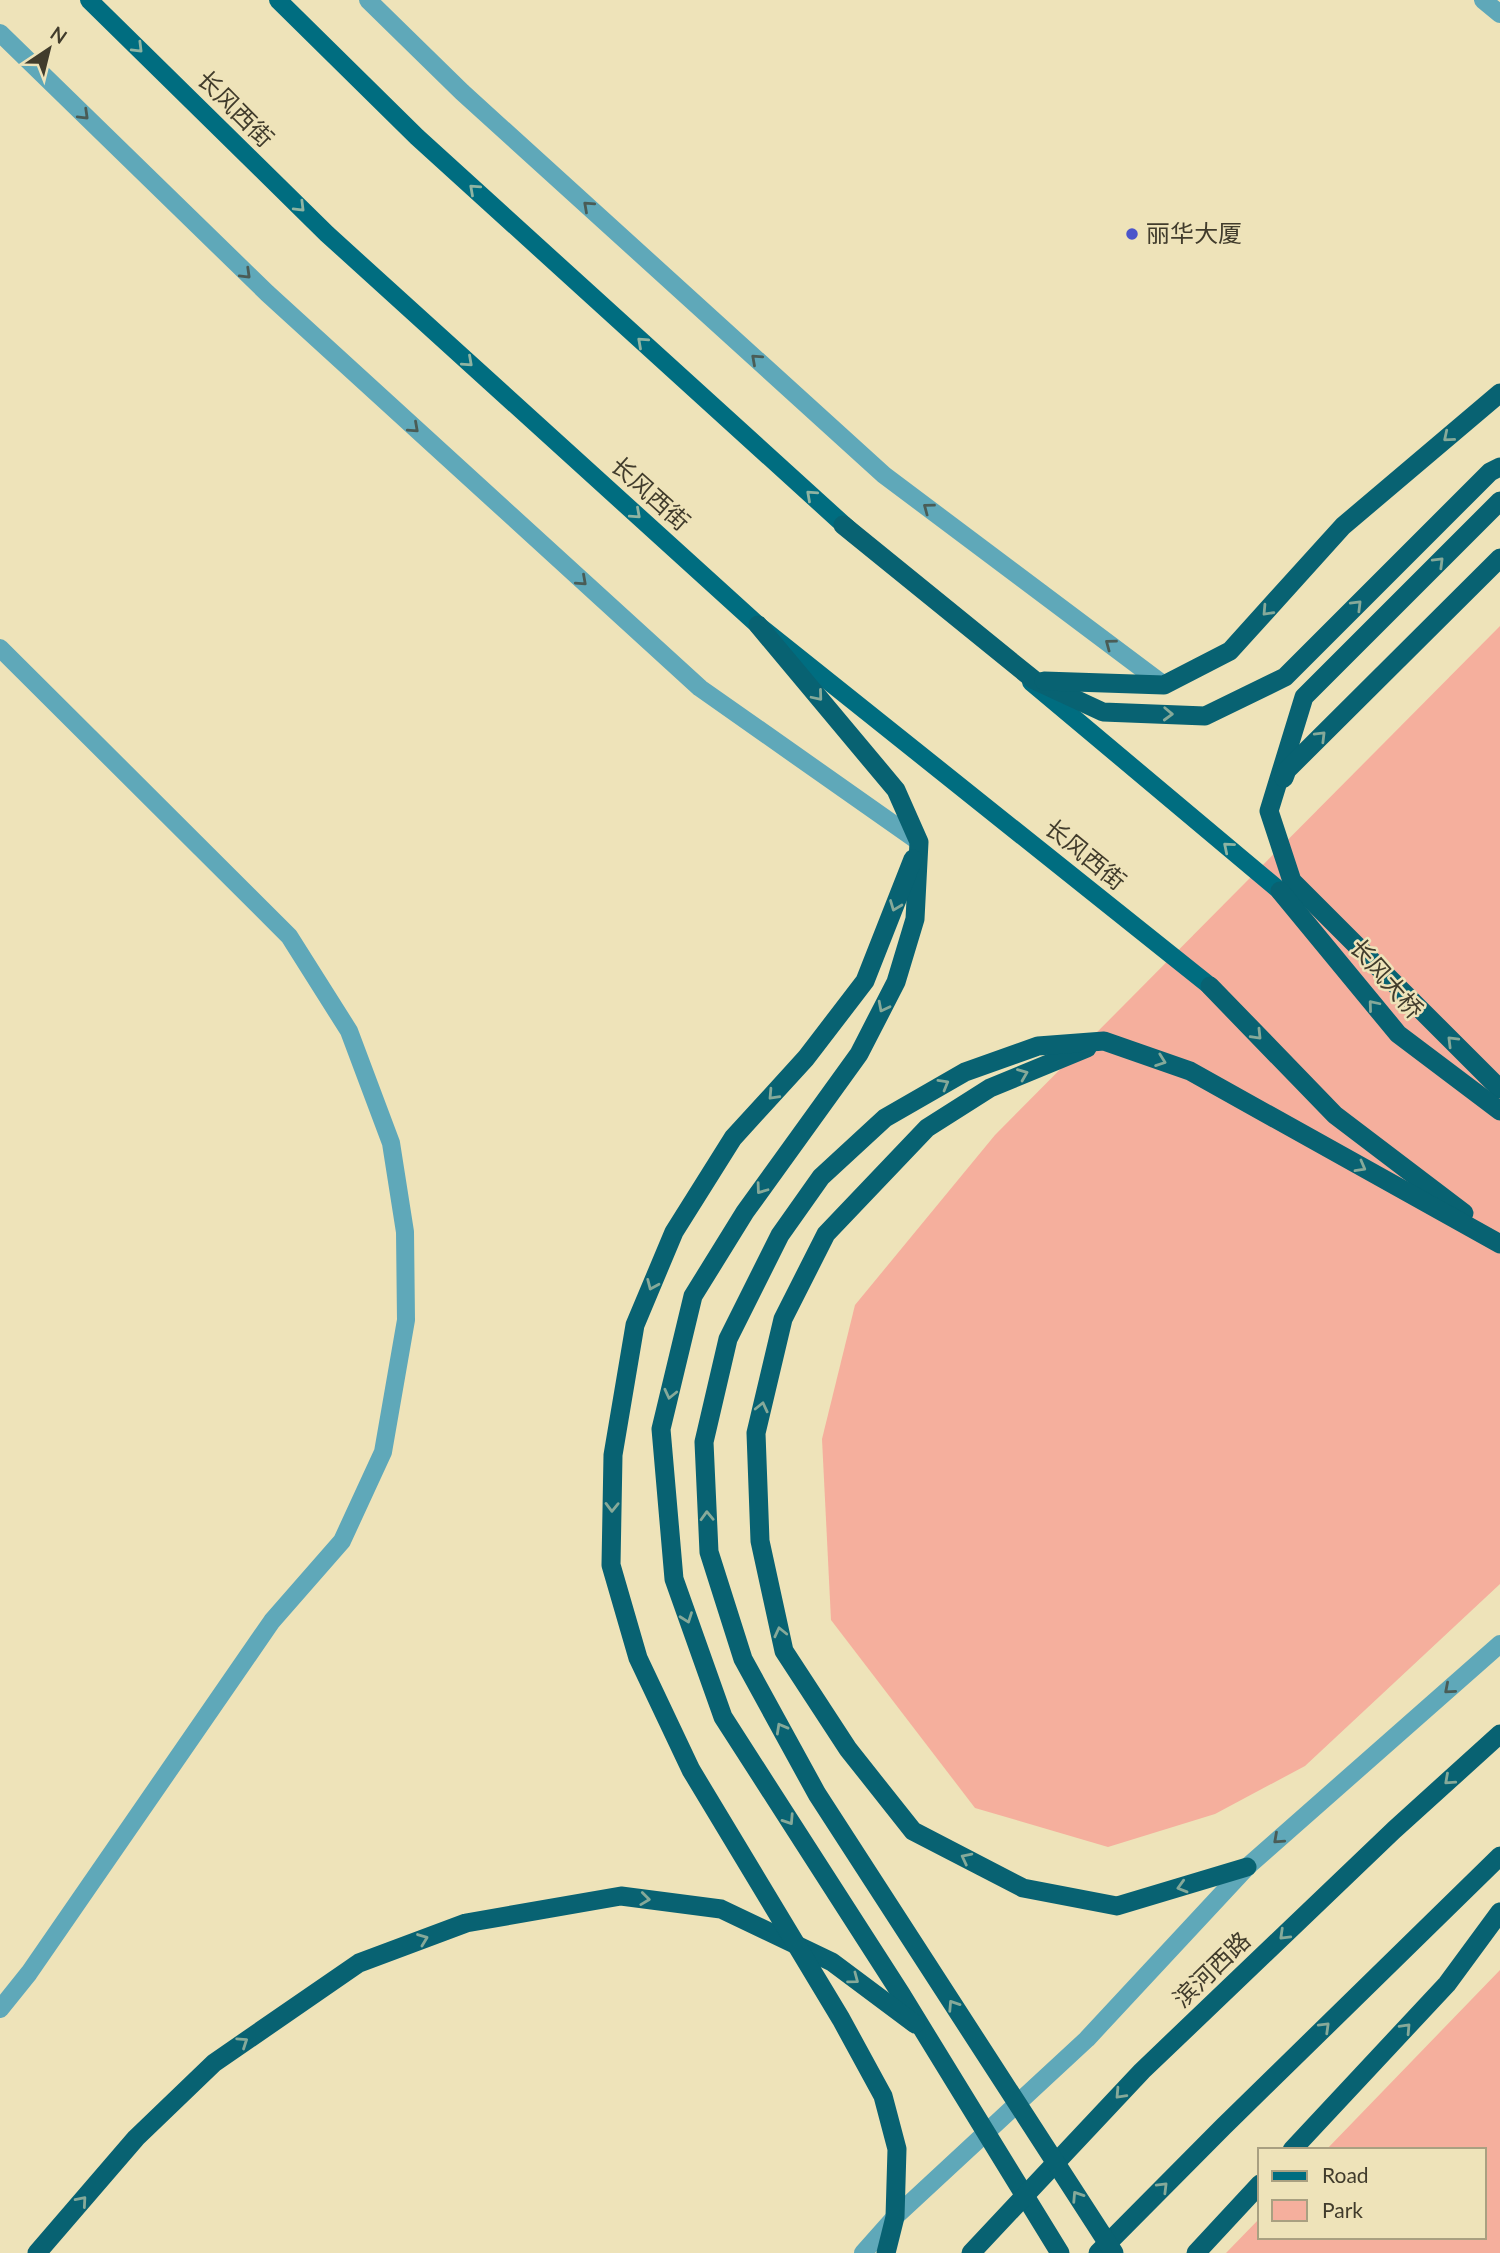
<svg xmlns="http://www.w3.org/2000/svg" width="1500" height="2253" font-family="Lato,'Noto Sans SC',sans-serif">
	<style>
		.green { fill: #f5af9d }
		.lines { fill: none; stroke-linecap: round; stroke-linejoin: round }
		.minor { stroke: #5fa8b9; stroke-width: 18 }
		.tertiary { stroke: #5fa8b9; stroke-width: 18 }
		.primary { stroke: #006d80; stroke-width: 18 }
		.trunk { stroke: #086272; stroke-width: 19 }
		.oneway { stroke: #8fb4a2 }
		.oneway2 { stroke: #4a5c56 }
		.oneway3 { stroke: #86a999 }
		.poi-dot { fill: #4b55ca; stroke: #eee3b9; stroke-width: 2.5 }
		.labels { text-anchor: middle; stroke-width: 5; stroke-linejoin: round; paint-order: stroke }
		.street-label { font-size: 24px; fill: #413c2c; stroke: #eee3b9 }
		.poi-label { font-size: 24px; fill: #413c2c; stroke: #eee3b9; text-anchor: start }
	</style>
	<rect width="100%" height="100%" fill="#eee3b9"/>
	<g class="green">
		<path d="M1500,626V1584L1305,1766L1215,1814L1108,1847L975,1808L831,1620L822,1439L855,1305L995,1135Z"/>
		<path d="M1500,1970V2253H1226L1260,2218V2237H1484V2150H1326Z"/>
	</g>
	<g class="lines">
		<g class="minor">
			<path d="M1483,0L1500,14"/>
			<path d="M0,648L289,936L349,1031L391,1143L405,1232L406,1320L383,1452L342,1541L272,1621L29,1973L0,2009"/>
		</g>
		<g class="tertiary">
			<path d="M368,0L462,92L884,475L1164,685"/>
			<path d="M0,33L267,293L700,688L919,842"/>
			<path d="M863,2253L895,2217L1087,2039L1247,1867L1500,1644"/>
		</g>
		<g class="primary">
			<path d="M89,0L327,234L758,625L1210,986"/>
			<path d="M278,0L417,137L854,534"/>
			<path d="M1031,682L1280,891"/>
		</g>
		<g class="trunk">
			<path d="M1500,501L1304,697L1269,811L1292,881L1500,1089"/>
			<path d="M843,525L1034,680L1103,712L1205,716L1285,677L1490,472L1500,467"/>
			<path d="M758,625L896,790L919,842L915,919L896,982L859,1054L745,1212L693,1296L661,1429L674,1579L723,1717L901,1994L1060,2253"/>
			<path d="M1044,681L1164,685L1230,651L1343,526L1500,393"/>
			<path d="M1284,778L1287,770L1500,558"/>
			<path d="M1280,891L1398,1034L1500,1111"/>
			<path d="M1210,986L1335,1115L1464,1213"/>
			<path d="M1087,1048L990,1088L927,1128L826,1234L783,1319L756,1433L760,1541L784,1651L848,1749L913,1831L1023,1888L1117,1906L1247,1867"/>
			<path d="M1292,2150L1447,1984L1500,1912"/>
			<path d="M37,2253L136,2138L214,2063L359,1963L466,1923L621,1896L721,1909L832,1962L915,2024"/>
			<path d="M886,2253L895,2217L897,2149L883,2096L841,2019L691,1770L638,1658L611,1565L613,1455L635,1325L674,1232L733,1138L806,1058L865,981L913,859"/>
			<path d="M971,2253L1142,2071L1394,1830L1500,1734"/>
			<path d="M1098,2253L1223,2127L1500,1856"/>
			<path d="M1114,2253L817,1794L743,1659L709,1552L704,1442L728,1339L780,1235L821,1177L885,1118L965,1072L1038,1046L1104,1041L1190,1071L1500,1244"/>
			<path d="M1196,2253L1260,2184"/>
		</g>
	</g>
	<defs><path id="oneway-chevron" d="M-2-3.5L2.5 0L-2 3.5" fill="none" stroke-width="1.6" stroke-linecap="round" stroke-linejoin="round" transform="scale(1.75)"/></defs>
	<g class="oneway">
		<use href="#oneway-chevron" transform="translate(138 48) rotate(45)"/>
		<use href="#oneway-chevron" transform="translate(474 189) rotate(-138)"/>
		<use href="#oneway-chevron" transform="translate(300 207) rotate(45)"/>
		<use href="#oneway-chevron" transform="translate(642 342) rotate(-138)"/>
		<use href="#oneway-chevron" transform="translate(468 362) rotate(42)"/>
		<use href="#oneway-chevron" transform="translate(811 495) rotate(-138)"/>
		<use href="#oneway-chevron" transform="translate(636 514) rotate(42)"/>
		<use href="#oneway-chevron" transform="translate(1228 847) rotate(-140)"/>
	</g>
	<g class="oneway2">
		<use href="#oneway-chevron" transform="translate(84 115) rotate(44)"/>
		<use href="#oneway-chevron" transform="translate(588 206) rotate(-138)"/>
		<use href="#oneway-chevron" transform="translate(246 274) rotate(44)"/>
		<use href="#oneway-chevron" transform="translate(756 359) rotate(-138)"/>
		<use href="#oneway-chevron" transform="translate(414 428) rotate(42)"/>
		<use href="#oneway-chevron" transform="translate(928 508) rotate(-143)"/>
		<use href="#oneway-chevron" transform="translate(582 581) rotate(42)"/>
		<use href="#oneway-chevron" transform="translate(1110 644) rotate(-143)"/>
		<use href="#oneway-chevron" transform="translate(1449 1689) rotate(139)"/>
		<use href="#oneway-chevron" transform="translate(1278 1839) rotate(138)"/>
	</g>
	<g class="oneway3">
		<use href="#oneway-chevron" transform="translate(1448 437) rotate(140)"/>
		<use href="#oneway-chevron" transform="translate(1439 562) rotate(-45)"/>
		<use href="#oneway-chevron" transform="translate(1357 605) rotate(-45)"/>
		<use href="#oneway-chevron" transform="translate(1267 611) rotate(133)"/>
		<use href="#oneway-chevron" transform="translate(818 696) rotate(50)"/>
		<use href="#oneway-chevron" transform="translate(1168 714) rotate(2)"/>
		<use href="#oneway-chevron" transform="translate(1321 736) rotate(-45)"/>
		<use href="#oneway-chevron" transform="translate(895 906) rotate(111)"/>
		<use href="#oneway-chevron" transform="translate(1373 1005) rotate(-130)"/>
		<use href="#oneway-chevron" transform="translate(883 1007) rotate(117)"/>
		<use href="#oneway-chevron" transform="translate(1257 1035) rotate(46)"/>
		<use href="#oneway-chevron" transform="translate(1452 1041) rotate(-135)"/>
		<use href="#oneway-chevron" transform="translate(1161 1061) rotate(20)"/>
		<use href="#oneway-chevron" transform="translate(1023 1074) rotate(-22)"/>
		<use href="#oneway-chevron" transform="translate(944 1084) rotate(-30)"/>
		<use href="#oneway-chevron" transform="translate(773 1095) rotate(133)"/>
		<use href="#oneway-chevron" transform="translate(1361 1167) rotate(29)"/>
		<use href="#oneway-chevron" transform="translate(761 1189) rotate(126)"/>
		<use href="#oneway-chevron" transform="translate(652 1285) rotate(113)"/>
		<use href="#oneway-chevron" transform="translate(670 1394) rotate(103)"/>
		<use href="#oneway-chevron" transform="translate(762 1407) rotate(-77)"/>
		<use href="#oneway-chevron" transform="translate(612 1507) rotate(91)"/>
		<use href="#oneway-chevron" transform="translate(707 1516) rotate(-92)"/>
		<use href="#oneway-chevron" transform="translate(687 1618) rotate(70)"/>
		<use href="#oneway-chevron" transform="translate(780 1632) rotate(-103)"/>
		<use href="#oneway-chevron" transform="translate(781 1728) rotate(-119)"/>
		<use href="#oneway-chevron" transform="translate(1449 1780) rotate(138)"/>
		<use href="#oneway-chevron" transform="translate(789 1820) rotate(57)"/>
		<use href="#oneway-chevron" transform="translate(966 1858) rotate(-153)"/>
		<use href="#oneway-chevron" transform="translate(1182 1887) rotate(164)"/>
		<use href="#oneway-chevron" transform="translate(645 1899) rotate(7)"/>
		<use href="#oneway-chevron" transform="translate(1284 1935) rotate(136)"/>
		<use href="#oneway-chevron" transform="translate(423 1939) rotate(-21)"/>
		<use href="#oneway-chevron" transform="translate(854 1979) rotate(37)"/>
		<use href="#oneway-chevron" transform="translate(953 2005) rotate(-123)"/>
		<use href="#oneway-chevron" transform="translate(1325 2027) rotate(-44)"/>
		<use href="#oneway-chevron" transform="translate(1406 2028) rotate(-47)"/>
		<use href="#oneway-chevron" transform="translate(243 2042) rotate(-34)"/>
		<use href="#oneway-chevron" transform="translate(1120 2094) rotate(133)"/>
		<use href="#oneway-chevron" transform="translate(1163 2187) rotate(-45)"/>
		<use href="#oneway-chevron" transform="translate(1077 2196) rotate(-123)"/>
		<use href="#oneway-chevron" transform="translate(82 2201) rotate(-49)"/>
	</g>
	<circle class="poi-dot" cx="1132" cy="234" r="7"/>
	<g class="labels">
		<g class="street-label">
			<text transform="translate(235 109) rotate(45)" y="8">长风西街</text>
			<text transform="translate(650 494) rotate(42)" y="8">长风西街</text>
			<text transform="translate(1085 855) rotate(39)" y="8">长风西街</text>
			<text transform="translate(1386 979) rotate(49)" y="8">长风大桥</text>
			<text transform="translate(1212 1970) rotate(-44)" y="8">滨河西路</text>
		</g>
		<g class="poi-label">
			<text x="1146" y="242">丽华大厦</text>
		</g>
	</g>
	<rect x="1258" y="2148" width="228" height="91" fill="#eee3b9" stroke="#a9a081" stroke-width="2"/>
	<rect x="1272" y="2171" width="35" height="10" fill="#006d80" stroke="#a9a081" stroke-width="2"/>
	<text x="1322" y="2183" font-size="21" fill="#413c2c">Road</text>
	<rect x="1272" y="2200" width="35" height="21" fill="#f5af9d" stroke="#a9a081" stroke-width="2"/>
	<text x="1322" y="2218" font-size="21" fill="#413c2c">Park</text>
	<g transform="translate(49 49) rotate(35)" stroke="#eee3b9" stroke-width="5" paint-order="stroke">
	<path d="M0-5L12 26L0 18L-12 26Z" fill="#413c2c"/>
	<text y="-10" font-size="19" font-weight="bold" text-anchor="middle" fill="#413c2c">N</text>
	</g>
</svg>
